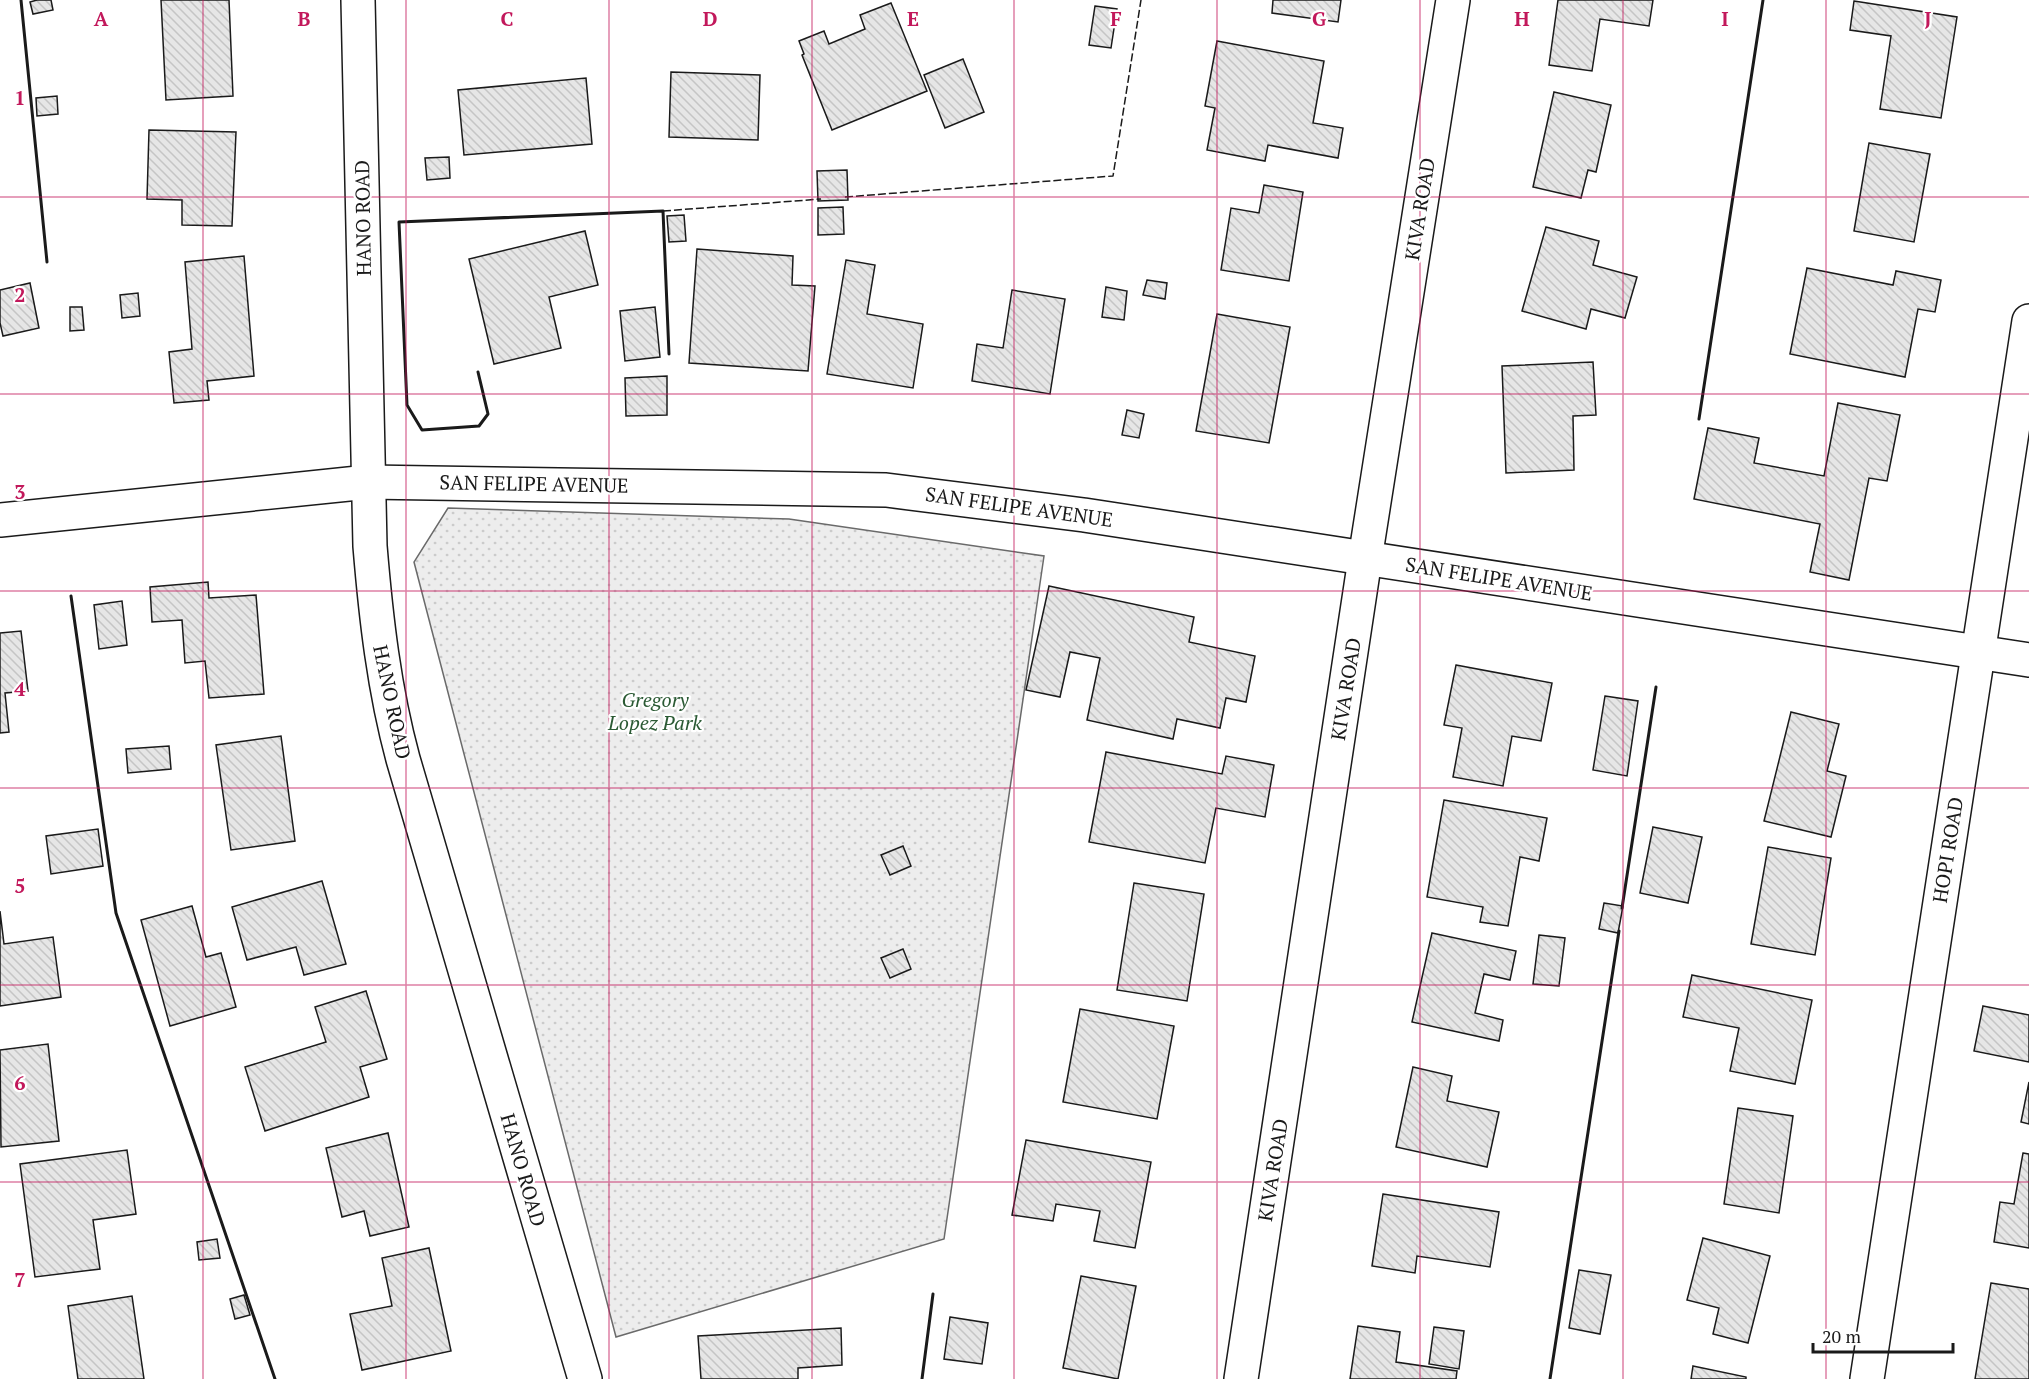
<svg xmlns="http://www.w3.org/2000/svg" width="2029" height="1379" font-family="'PT Serif',serif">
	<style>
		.park { fill: url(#park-dots); stroke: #6a6a6a; stroke-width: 1.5 }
		.building { fill: url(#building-back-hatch); stroke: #1a1a1a; stroke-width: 1.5 }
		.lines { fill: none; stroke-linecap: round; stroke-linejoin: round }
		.minor-casing { stroke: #1a1a1a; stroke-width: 36 }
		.minor { stroke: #fff; stroke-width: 33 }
		.fence { stroke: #1a1a1a; stroke-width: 1.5; stroke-dasharray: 8 3; stroke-linecap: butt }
		.wall { stroke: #1a1a1a; stroke-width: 3 }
		.grid { fill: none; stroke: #c2185b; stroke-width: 1.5; stroke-opacity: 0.55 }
		.labels { text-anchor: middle; stroke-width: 4.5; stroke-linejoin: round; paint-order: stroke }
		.street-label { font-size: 20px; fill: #1a1a1a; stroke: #fff }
		.park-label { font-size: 20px; font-style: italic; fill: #2b5a34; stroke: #fff }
		.grid-label { font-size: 20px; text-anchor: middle; font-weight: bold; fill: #c2185b; stroke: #fff; stroke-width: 4.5; stroke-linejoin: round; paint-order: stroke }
	</style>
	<defs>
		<pattern id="park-dots" width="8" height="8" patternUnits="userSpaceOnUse" patternTransform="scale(1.5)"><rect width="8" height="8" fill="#ededed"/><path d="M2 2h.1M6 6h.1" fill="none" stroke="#cbcbcb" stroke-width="1.8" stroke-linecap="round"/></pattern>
		<pattern id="building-back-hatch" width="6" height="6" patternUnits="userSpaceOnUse" patternTransform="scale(1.5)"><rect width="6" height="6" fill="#e6e6e6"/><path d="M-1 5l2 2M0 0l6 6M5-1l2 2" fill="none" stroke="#c5c5c5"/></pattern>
	</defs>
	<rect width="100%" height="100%" fill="#fff"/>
	<path class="park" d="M448,508L789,519L1044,556L944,1239L616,1337L414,562Z"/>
	<g class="building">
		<path d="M37,0H51L53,10L33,14L30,2Z"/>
		<path d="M161,0H229L233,96L166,100Z"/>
		<path d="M1273,0H1341L1338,22L1272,13Z"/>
		<path d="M1558,0H1653L1649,26L1600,19L1592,71L1549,65Z"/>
		<path d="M1854,1L1957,17L1941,118L1880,109L1891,36L1850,30Z"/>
		<path d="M891,3L927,91L832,130L802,55L804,54L799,41L824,31L829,44L865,29L860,15Z"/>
		<path d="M1095,6L1117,9L1111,48L1089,45Z"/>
		<path d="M1217,41L1324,61L1313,123L1343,128L1338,158L1268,145L1265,161L1207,150L1215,108L1205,106Z"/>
		<path d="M963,59L984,112L945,128L924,75Z"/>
		<path d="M671,72L760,75L758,140L669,137Z"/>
		<path d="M586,78L592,144L464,155L458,90Z"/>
		<path d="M1554,92L1611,105L1596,172L1588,170L1581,198L1533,187Z"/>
		<path d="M57,96L58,114L37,116L36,98Z"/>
		<path d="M149,130L236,132L232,226L182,225V200L147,199Z"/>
		<path d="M1869,143L1930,154L1914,242L1854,231Z"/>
		<path d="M449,157L450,178L427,180L425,158Z"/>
		<path d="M847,170L848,200L818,201L817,171Z"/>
		<path d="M1264,185L1303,192L1289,281L1221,270L1231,208L1259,213Z"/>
		<path d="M843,207L844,234L818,235V208Z"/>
		<path d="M684,215L686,241L669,242L667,216Z"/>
		<path d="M1546,227L1599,241L1593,265L1637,277L1625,318L1591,309L1586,329L1522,311Z"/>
		<path d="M585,231L598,285L549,297L561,348L494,364L469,259Z"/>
		<path d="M697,249L793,256L792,285L815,286L808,371L689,363Z"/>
		<path d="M244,256L254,376L207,381L209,400L174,403L169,352L192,349L185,262Z"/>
		<path d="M846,260L875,265L867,314L923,324L913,388L827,374Z"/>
		<path d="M1807,268L1893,285L1896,271L1941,280L1935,312L1918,309L1905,377L1790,354Z"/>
		<path d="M1147,280L1167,283L1165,299L1143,295Z"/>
		<path d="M30,283L39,328L3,336L0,323V290Z"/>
		<path d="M1106,287L1127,291L1124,320L1102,317Z"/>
		<path d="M1012,290L1065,299L1050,394L972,381L977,344L1003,348Z"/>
		<path d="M138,293L140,316L122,318L120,295Z"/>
		<path d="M70,307H82L84,330L70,331Z"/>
		<path d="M655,307L660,357L625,361L620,311Z"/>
		<path d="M1217,314L1290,327L1269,443L1196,431Z"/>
		<path d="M1593,362L1596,415L1573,416L1574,470L1506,473L1502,366Z"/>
		<path d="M667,376V415L626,416L625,378Z"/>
		<path d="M1838,403L1900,415L1887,481L1869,478L1849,580L1810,572L1820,524L1694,499L1708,428L1759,438L1754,463L1824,476Z"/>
		<path d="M1127,410L1144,414L1139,438L1122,435Z"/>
		<path d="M208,582L209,598L256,595L264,694L209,698L205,661L185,663L182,620L152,622L150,587Z"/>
		<path d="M1049,586L1194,617L1189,642L1255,656L1246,702L1226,698L1220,728L1177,719L1173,739L1087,720L1100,658L1070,652L1060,697L1026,690Z"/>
		<path d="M122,601L127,645L99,649L94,605Z"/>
		<path d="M21,631L28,691L5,693L9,732L0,733V633Z"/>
		<path d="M1456,665L1552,683L1541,741L1512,736L1503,786L1453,777L1462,728L1444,725Z"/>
		<path d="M1605,696L1638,701L1627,776L1593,770Z"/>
		<path d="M1791,712L1839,724L1827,771L1846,776L1831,837L1764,821Z"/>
		<path d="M281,736L295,841L231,850L216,745Z"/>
		<path d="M169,746L171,769L128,773L126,749Z"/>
		<path d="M1106,752L1222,774L1226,756L1274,765L1265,817L1216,808L1205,863L1089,842Z"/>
		<path d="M1444,800L1547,818L1539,861L1520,857L1508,926L1480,922L1483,907L1427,897Z"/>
		<path d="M1653,827L1702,837L1688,903L1640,893Z"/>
		<path d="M98,829L103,866L51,874L46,836Z"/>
		<path d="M903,846L911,866L890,875L881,855Z"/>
		<path d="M1768,847L1831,858L1815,955L1751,944Z"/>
		<path d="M322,881L346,964L304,975L296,947L247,960L232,907Z"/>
		<path d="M1134,883L1204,894L1187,1001L1117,990Z"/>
		<path d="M1604,903L1623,906L1618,933L1599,929Z"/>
		<path d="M192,906L206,957L221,953L236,1007L170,1026L141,920Z"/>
		<path d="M0,911L4,944L53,937L61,997L0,1006Z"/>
		<path d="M1432,933L1516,951L1510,980L1484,974L1475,1013L1503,1020L1499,1041L1412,1022Z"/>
		<path d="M1539,935L1565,938L1559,986L1533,984Z"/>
		<path d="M903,949L911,969L890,978L881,958Z"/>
		<path d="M1692,975L1812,1000L1795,1084L1730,1071L1739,1028L1683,1017Z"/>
		<path d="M366,991L387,1059L360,1067L369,1097L265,1131L245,1067L326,1042L315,1007Z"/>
		<path d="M1983,1006L2029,1015V1062L1974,1051Z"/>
		<path d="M1080,1009L1174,1026L1157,1119L1063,1102Z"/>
		<path d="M48,1044L59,1141L1,1147L0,1050Z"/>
		<path d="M1413,1067L1452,1076L1447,1101L1499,1112L1487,1167L1396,1147Z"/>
		<path d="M2029,1082V1124L2021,1122Z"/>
		<path d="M1738,1108L1793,1116L1779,1213L1724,1204Z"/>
		<path d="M388,1133L409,1227L370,1236L364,1211L342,1217L326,1148Z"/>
		<path d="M1026,1140L1151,1162L1135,1248L1094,1241L1100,1211L1056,1204L1053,1221L1012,1215Z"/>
		<path d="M127,1150L136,1214L93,1220L100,1269L35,1277L20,1164Z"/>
		<path d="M2023,1153L2029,1154V1248L1994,1242L2000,1202L2014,1204Z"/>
		<path d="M1383,1194L1499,1212L1490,1267L1417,1256L1415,1273L1372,1266Z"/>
		<path d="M1703,1238L1770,1256L1748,1343L1713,1334L1719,1308L1687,1300Z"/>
		<path d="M217,1239L220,1258L199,1260L197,1242Z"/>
		<path d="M429,1248L451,1351L362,1370L350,1314L392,1306L382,1258Z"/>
		<path d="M1579,1270L1611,1275L1600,1334L1569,1328Z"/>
		<path d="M1081,1276L1136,1286L1118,1379L1063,1368Z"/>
		<path d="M1991,1283L2029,1289V1379H1975Z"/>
		<path d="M244,1295L250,1315L235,1319L230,1299Z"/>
		<path d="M132,1296L144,1379H78L68,1306Z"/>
		<path d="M950,1317L988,1323L982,1364L944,1359Z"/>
		<path d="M1358,1326L1400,1332L1396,1362L1457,1371L1456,1379H1350Z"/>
		<path d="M1434,1327L1464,1331L1459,1369L1429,1364Z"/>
		<path d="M841,1328L842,1365L798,1368V1379H701L698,1336Z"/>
		<path d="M1693,1366L1746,1377V1379H1691Z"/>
	</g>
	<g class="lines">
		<defs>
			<g id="minor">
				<path d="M358,0L370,546C376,618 384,689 403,759L585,1379"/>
				<path d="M0,520L368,482L886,490L1084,515L2029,660"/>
				<path d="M1241,1379L1365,559L1453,0"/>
				<path d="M1867,1379L2029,321"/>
			</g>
		</defs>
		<use href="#minor" class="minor-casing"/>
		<use href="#minor" class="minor"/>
		<g class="fence">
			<path d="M845,197L1113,176L1141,0"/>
			<path d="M663,211L821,199"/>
		</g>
		<g class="wall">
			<path d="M21,0L47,262"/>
			<path d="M478,372L488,414L479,426L422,430L407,405L399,222L663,211L669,354"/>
			<path d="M1699,419L1763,0"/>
			<path d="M71,596L116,913L275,1379"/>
			<path d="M1622,908L1656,687"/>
			<path d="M922,1379L933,1294"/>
			<path d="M1550,1379L1619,931"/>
		</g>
	</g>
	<path class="grid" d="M203,0V1379M406,0V1379M609,0V1379M812,0V1379M1014,0V1379M1217,0V1379M1420,0V1379M1623,0V1379M1826,0V1379M0,197H2029M0,394H2029M0,591H2029M0,788H2029M0,985H2029M0,1182H2029"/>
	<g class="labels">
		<g class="street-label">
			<text transform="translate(1420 209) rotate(-81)" y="7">KIVA ROAD</text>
			<text transform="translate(363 218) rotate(-91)" y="7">HANO ROAD</text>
			<text transform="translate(534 484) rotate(1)" y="7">SAN FELIPE AVENUE</text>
			<text transform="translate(1019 507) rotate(8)" y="7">SAN FELIPE AVENUE</text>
			<text transform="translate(1499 579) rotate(9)" y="7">SAN FELIPE AVENUE</text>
			<text transform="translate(1346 689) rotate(-81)" y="7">KIVA ROAD</text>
			<text transform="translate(392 702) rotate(78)" y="7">HANO ROAD</text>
			<text transform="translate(1948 850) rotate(-81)" y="7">HOPI ROAD</text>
			<text transform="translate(523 1170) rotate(74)" y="7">HANO ROAD</text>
			<text transform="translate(1273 1170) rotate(-81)" y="7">KIVA ROAD</text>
		</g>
		<g class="park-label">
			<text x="655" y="707">Gregory<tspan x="655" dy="23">Lopez Park</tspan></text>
		</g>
	</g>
	<g class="grid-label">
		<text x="101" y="26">A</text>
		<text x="304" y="26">B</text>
		<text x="507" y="26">C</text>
		<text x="710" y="26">D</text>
		<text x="913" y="26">E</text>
		<text x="1116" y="26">F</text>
		<text x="1319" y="26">G</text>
		<text x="1522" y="26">H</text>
		<text x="1725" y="26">I</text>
		<text x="1928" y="26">J</text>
		<text x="20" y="105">1</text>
		<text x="20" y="302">2</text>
		<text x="20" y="499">3</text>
		<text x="20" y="696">4</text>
		<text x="20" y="893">5</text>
		<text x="20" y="1090">6</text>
		<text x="20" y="1287">7</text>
	</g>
	<path d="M1813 1343v9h140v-9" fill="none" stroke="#1a1a1a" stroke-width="3"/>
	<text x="1822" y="1343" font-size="18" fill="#1a1a1a" stroke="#ffffff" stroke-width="4.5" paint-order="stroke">20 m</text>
</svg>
